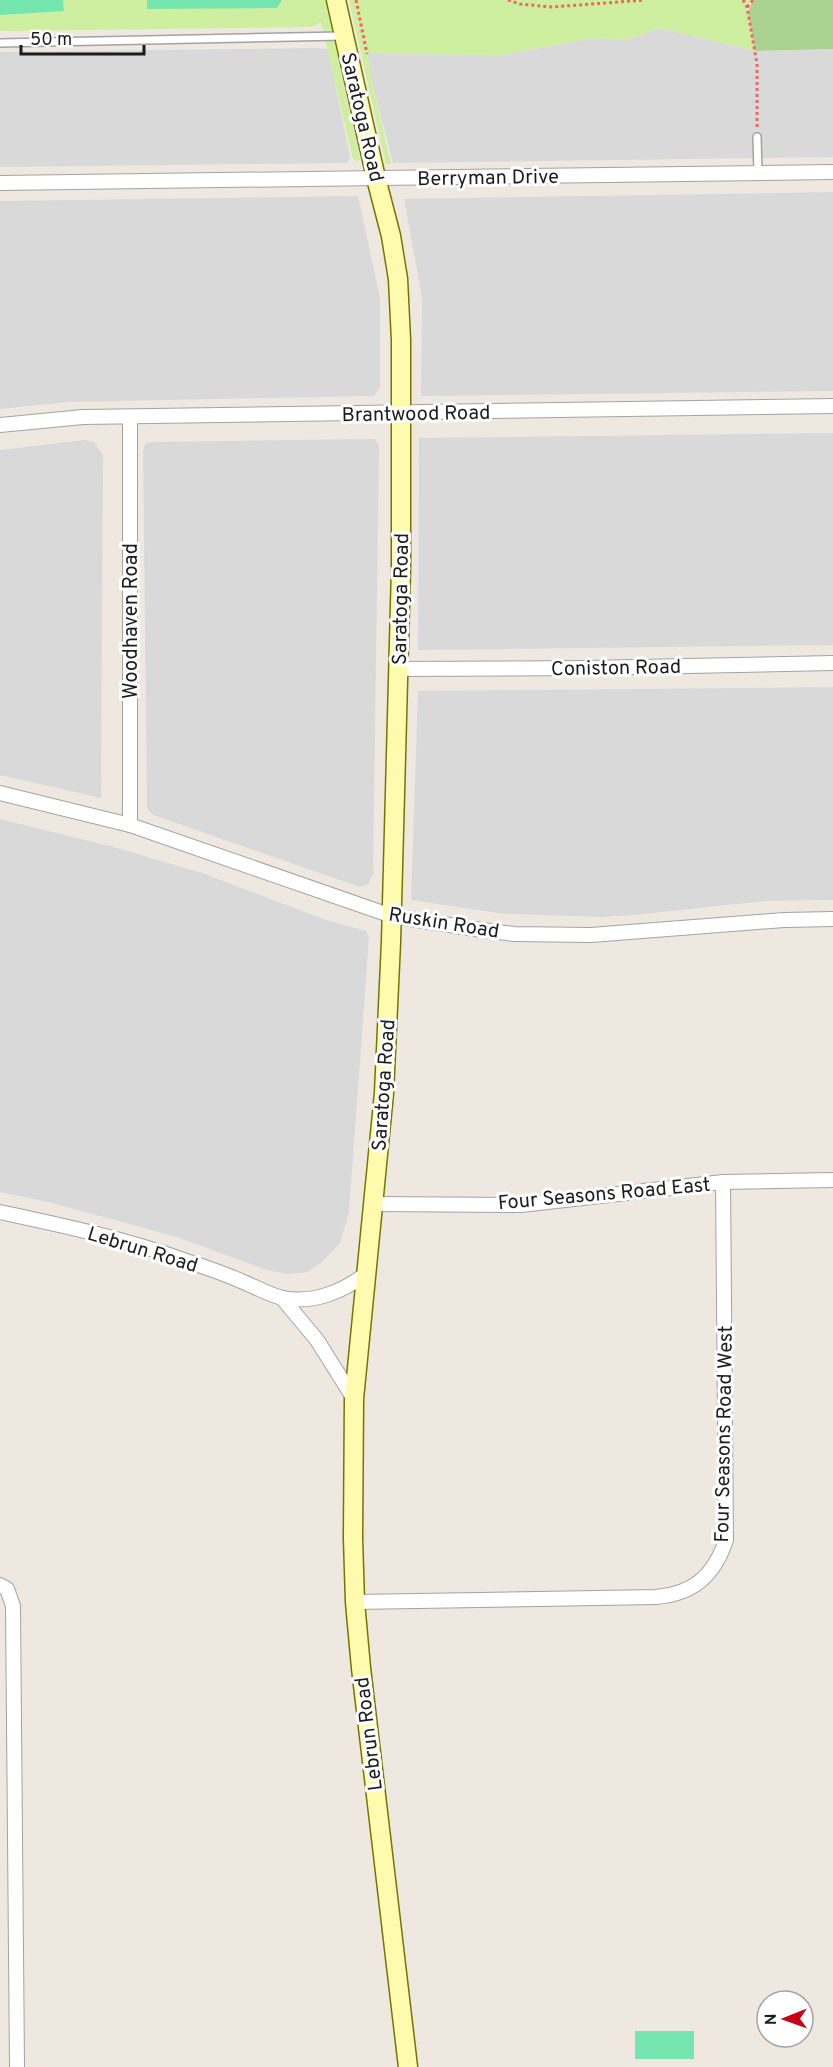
<svg xmlns="http://www.w3.org/2000/svg" width="833" height="2067" font-family="Overpass,sans-serif">
	<style>
		.residential { fill: #dad9d9 }
		.grass { fill: #ceeea0 }
		.forest { fill: #aad291 }
		.pitch { fill: #76e6b0 }
		.lines { fill: none; stroke-linecap: round; stroke-linejoin: round }
		.lane-casing { stroke: #a3a3a3; stroke-width: 10 }
		.street-casing { stroke: #a3a3a3; stroke-width: 16 }
		.secondary-casing { stroke: #747600; stroke-width: 21 }
		.path { stroke: #ff6161; stroke-width: 3; stroke-dasharray: 3 3; stroke-linecap: butt }
		.lane { stroke: #fff; stroke-width: 7 }
		.street { stroke: #fff; stroke-width: 14 }
		.secondary { stroke: #fffbae; stroke-width: 18 }
		.labels { text-anchor: middle; stroke-width: 6; stroke-linejoin: round; paint-order: stroke }
		.street-label { font-size: 20px; fill: #1c1c1c; stroke: #fff }
	</style>
	<rect width="100%" height="100%" fill="#efe8e0"/>
	<g class="residential">
		<path d="M660,28L755,51L833,49V157L393,163L371,79L367,53L501,55L594,38L626,40Z"/>
		<path d="M313,48L328,49L350,157L347,163L0,167V52Z"/>
		<path d="M833,192V391L421,396L422,297L404,199Z"/>
		<path d="M358,196L380,298V387L374,396L68,402L0,409V201Z"/>
		<path d="M833,433V645L418,650L419,438Z"/>
		<path d="M368,439H375L379,446L373,875L368,884L360,887L153,815L147,808L143,452L145,444L151,442Z"/>
		<path d="M84,440L94,442L103,455L101,798L0,775V450Z"/>
		<path d="M833,687V900L764,901L635,915L600,917L505,914L411,900L418,691Z"/>
		<path d="M0,819L110,846L202,873L326,920L366,931L369,937L349,1212L340,1243L322,1262L308,1272L289,1274L267,1270L177,1237L48,1202L0,1192Z"/>
	</g>
	<g class="grass">
		<path d="M0,0H325L360,159L358,162L353,159L321,22L312,27L0,31Z"/>
		<path d="M349,0H753L747,7L755,51L660,28L626,40L594,38L501,55L367,53L371,79L391,164H386Z"/>
	</g>
	<path class="forest" d="M753,0H833V49L755,51L748,12Z"/>
	<g class="pitch">
		<path d="M0,0H63L64,11L0,15Z"/>
		<path d="M147,0H282L277,8L147,9Z"/>
		<rect x="635" y="2031" width="59" height="28"/>
	</g>
	<g class="lines">
		<defs>
			<g id="lane">
				<path d="M0,43L342,36"/>
				<path d="M757,137L758,173"/>
			</g>
			<g id="street">
				<path d="M0,183L833,172"/>
				<path d="M130,417V825"/>
				<path d="M0,425L83,417L833,406"/>
				<path d="M399,669L587,668L833,663"/>
				<path d="M0,793L130,825L392,916L475,929L514,934L591,935L784,920L833,919"/>
				<path d="M375,1204L521,1205L723,1182L833,1180"/>
				<path d="M0,1212C61,1225 122,1238 181,1259C201,1266 221,1272 241,1281C254,1286 269,1295 283,1298C314,1304 344,1291 367,1273"/>
				<path d="M282,1298L317,1340L354,1399"/>
				<path d="M0,1585L7,1589L13,1606L17,2067"/>
				<path d="M355,1602L656,1597C693,1594 714,1576 726,1540L723,1182"/>
			</g>
			<path id="secondary" d="M336,0L376,178L391,236L398,279L401,340V568L391,942L384,1093L354,1399L353,1538L355,1602L361,1668L408,2067"/>
		</defs>
		<use href="#lane" class="lane-casing"/>
		<use href="#street" class="street-casing"/>
		<use href="#secondary" class="secondary-casing"/>
		<g class="path">
			<path d="M356,0L367,54"/>
			<path d="M508,0L520,4L552,7L645,0"/>
			<path d="M743,0L747,7L757,64V127"/>
			<path d="M747,7L753,0"/>
		</g>
		<use href="#lane" class="lane"/>
		<use href="#street" class="street"/>
		<use href="#secondary" class="secondary"/>
	</g>
	<g class="labels">
		<g class="street-label">
			<text transform="translate(363 117) rotate(77)" y="7">Saratoga Road</text>
			<text transform="translate(488 177) rotate(-1)" y="7">Berryman Drive</text>
			<text transform="translate(416 413) rotate(-1)" y="7">Brantwood Road</text>
			<text transform="translate(400 599) rotate(-89)" y="7">Saratoga Road</text>
			<text transform="translate(130 621) rotate(-90)" y="7">Woodhaven Road</text>
			<text transform="translate(616 667) rotate(-1)" y="7">Coniston Road</text>
			<text transform="translate(444 922) rotate(9)" y="7">Ruskin Road</text>
			<text transform="translate(383 1085) rotate(-86)" y="7">Saratoga Road</text>
			<text transform="translate(604 1193) rotate(-5)" y="7">Four Seasons Road East</text>
			<text transform="translate(143 1249) rotate(17)" y="7">Lebrun Road</text>
			<text transform="translate(723 1434) rotate(-89)" y="7">Four Seasons Road West</text>
			<text transform="translate(368 1734) rotate(-97)" y="7">Lebrun Road</text>
		</g>
	</g>
	<g transform="translate(785 2019) rotate(269)"><circle r="28" fill="#ffffff" stroke="#a4a4a4" stroke-width="1.5"/>
	<path d="M0-4.5L10 22L0 15L-10 22Z" fill="#c80014"/>
	<text y="-9" font-size="16" font-weight="bold" text-anchor="middle" fill="#1c1c1c">N</text>
	</g>
	<path d="M21 45v9h123v-9" fill="none" stroke="#1c1c1c" stroke-width="3"/>
	<text x="30" y="45" font-size="18" fill="#1c1c1c" stroke="#ffffff" stroke-width="4.5" paint-order="stroke">50 m</text>
</svg>
